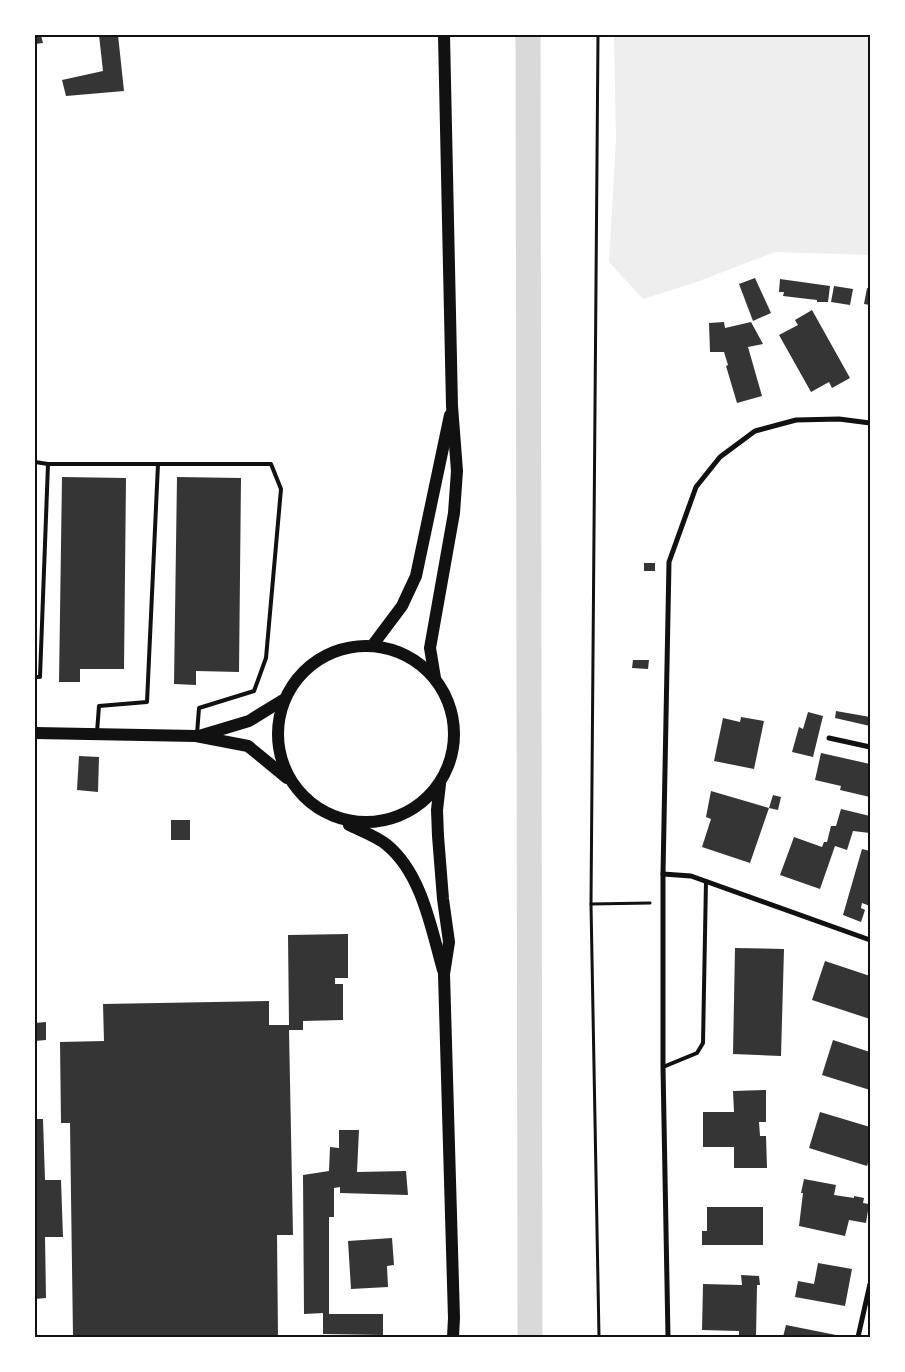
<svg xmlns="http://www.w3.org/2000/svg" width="905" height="1372" font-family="Bitter,serif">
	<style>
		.green { fill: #eee }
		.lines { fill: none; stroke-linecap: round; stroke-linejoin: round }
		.canal { stroke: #d9d9d9; stroke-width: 25 }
		.building { fill: #353535 }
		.path { stroke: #111; stroke-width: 3 }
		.service { stroke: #111; stroke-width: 4 }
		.minor { stroke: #111; stroke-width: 5 }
		.primary { stroke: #111; stroke-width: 12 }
		.neatline { fill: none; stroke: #111; stroke-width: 2 }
	</style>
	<rect width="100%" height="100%" fill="#fff"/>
	<path class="green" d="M614,35H870V255L775,252L694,283L643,299L609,262L616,139Z"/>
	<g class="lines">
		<path class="canal" d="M528,35L530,1337"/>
	</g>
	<g class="building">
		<path d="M35,35H41L43,43L35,44Z"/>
		<path d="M99,35H118L124,91L66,96L62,80L103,71Z"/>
		<path d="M755,278L771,313L753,321L739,284Z"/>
		<path d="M780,279L830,286L828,302H817V300L783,296L784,292H779Z"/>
		<path d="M834,286L853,289L850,305L831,302Z"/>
		<path d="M867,288L870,289V305L864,304Z"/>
		<path d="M812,310L850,378L832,388L829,382L811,392L779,335L798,325L795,320Z"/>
		<path d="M724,322L725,328L751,322L763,344L748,347L762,396L737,403L726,366L728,365L724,352H710L709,323Z"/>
		<path d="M62,477L126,478L124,669H80V682H59Z"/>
		<path d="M177,477L241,478L239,672L196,671V685L174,684Z"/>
		<rect x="644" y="563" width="11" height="8"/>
		<path d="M633,660H649L648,669L632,668Z"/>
		<path d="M836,711L870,717V726L835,718Z"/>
		<path d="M808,712L823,716L813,757L792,752L799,727L803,729Z"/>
		<path d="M741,717L764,721L754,769L714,761L723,718L740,722Z"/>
		<path d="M821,753L870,764V797L840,790L841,786L815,780Z"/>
		<path d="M79,756L99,757L98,792L77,790Z"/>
		<path d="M711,791L769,808L773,795L781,797L778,810L769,808L750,863L702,847L711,819L706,817Z"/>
		<path d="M841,809L870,816V833L853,831L847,850L835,846L820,889L780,875L794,837L822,847L824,842H827L831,826H836Z"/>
		<rect x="171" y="820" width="19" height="20"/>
		<path d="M862,849L870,851V906L862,903L861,908L865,910L861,922L843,915Z"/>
		<path d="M348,934V978H335V984H343V1020L303,1021V1030H289L293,1235H277L278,1337H73L70,1123H61L60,1042L104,1041L103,1004L269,1001V1025H289L288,935Z"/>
		<path d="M735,948L784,949L781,1056L733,1054Z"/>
		<path d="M825,961L870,976V1019L812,1000Z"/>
		<path d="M46,1022V1040L35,1041V1023Z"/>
		<path d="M833,1040L870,1052V1090L822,1075Z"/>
		<path d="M766,1090V1122H759L760,1136H766L767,1168H734V1147H703V1112H734L733,1091Z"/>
		<path d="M820,1112L870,1127V1157L867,1166L809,1148Z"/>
		<path d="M35,1119H43L45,1180H61L63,1237H45L46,1298L35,1299Z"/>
		<path d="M339,1130H359L357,1172L406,1171L408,1195L340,1193V1187L334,1188V1217H329V1314H383V1335L323,1334V1313L304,1314L303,1175L329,1171L330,1147L339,1148Z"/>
		<path d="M804,1179L836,1185L834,1195L854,1198V1196L864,1198L863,1203L869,1204L866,1223L849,1220L845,1236L799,1226L803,1193H801Z"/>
		<path d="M707,1207H763V1245H702V1231H707Z"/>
		<path d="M392,1238L394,1265L387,1266L388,1287L351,1289L348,1241Z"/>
		<path d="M818,1263L852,1269L845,1306L795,1297L798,1281L814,1284Z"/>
		<path d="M741,1275L759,1276L760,1285H757L756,1337H739V1331L702,1330L703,1284L742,1285Z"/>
		<path d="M786,1325L836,1335V1337H783Z"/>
	</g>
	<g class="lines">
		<g class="path">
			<path d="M598,35L591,904L599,1337"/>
			<path d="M591,904L650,903"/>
		</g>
		<g class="service">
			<path d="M35,462L48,464H271L281,489L266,658L254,691L199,708L197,734"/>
			<path d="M35,677H40L48,464"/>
			<path d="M97,732L99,706L147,702L158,464"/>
			<path d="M663,1067L697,1053L703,1043L706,881"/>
		</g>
		<g class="minor">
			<path d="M829,738L870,747"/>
			<path d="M663,874L691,876L870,940"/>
			<path d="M668,1337L663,1067V874L669,562L696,487L720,457L755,431L796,420L839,419L870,423"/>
			<path d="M858,1337L870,1284"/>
		</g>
		<g class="primary">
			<circle cx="366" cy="734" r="88"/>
			<path d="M372,646L402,606L416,576L450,415"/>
			<path d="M435,678L430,648L454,513L457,471L452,406L444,35"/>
			<path d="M35,733L196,736L248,746L287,778"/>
			<path d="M199,736L249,721L283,700"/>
			<path d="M440,784L437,810L438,836L443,899L449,942L444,974L454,1318L453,1337"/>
			<path d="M349,825C361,831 376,836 387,845C422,874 431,928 443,970"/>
		</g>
	</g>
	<rect width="905" height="1372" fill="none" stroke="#ffffff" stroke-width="72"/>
	<rect x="36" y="36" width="833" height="1300" class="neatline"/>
</svg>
